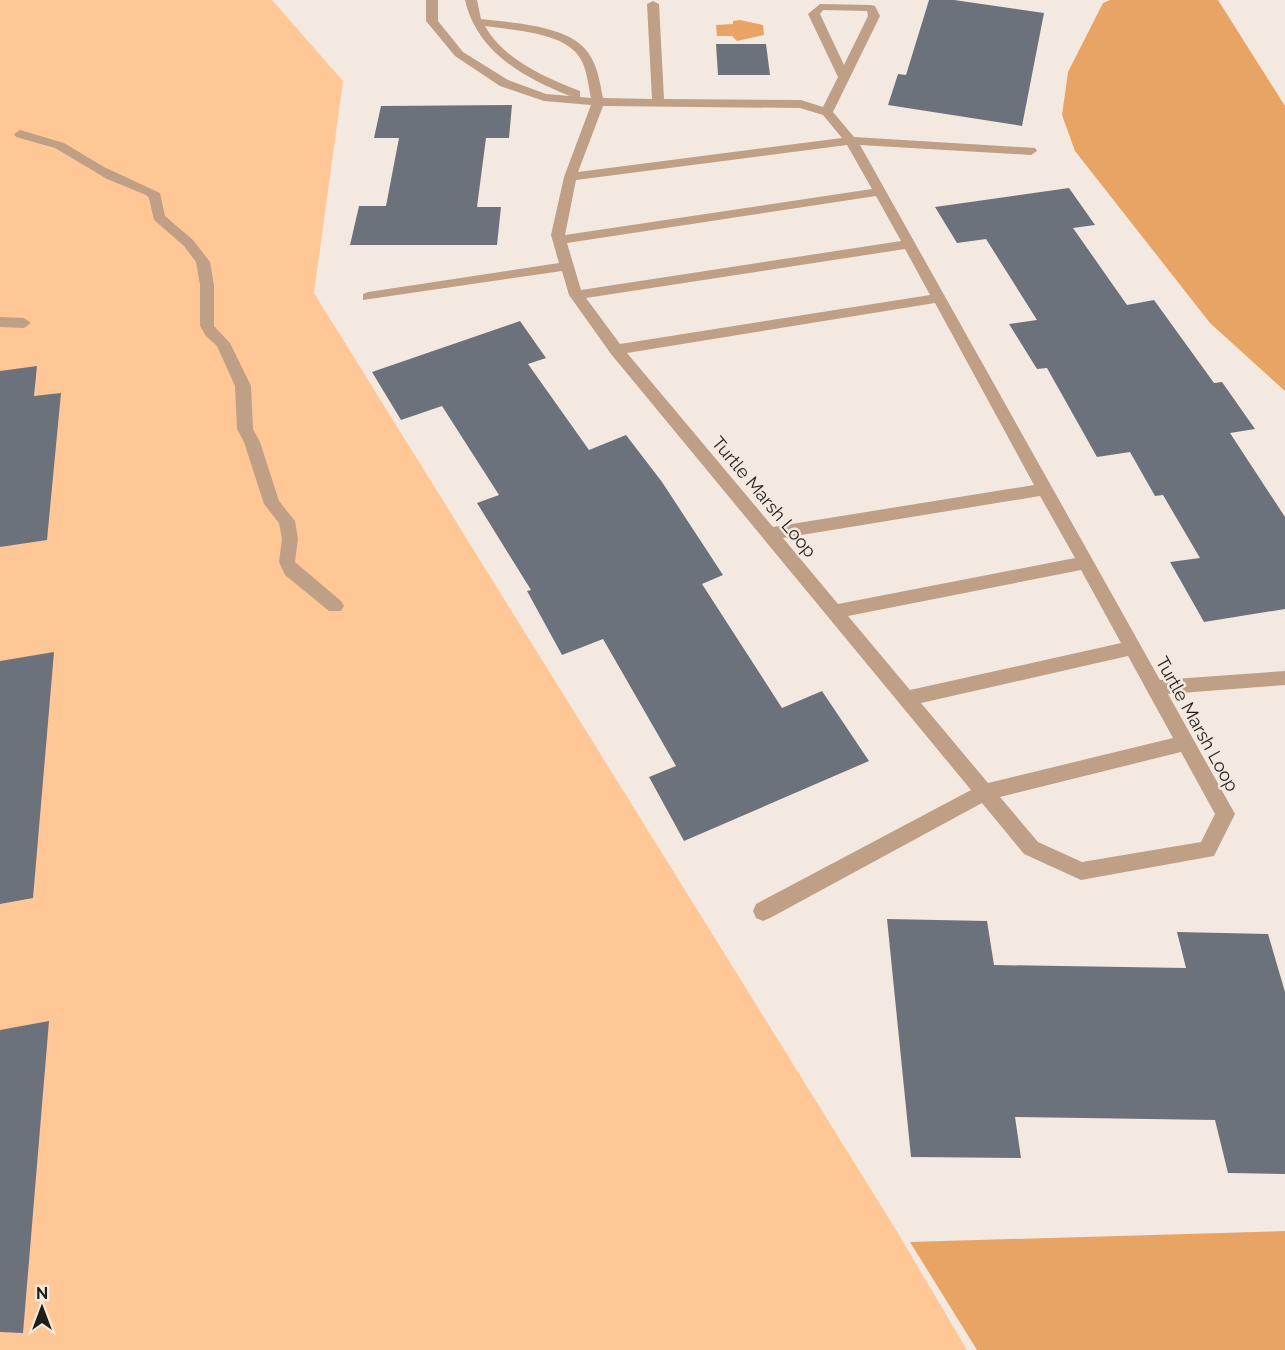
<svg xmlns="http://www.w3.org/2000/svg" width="1285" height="1350" font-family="Raleway,sans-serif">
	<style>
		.green { fill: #ffc795 }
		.water { fill: #e8a465 }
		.building { fill: #6c727c }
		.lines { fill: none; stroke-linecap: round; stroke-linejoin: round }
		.service { fill: #bfa086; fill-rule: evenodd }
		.labels { text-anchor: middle; stroke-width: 5; stroke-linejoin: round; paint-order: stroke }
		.street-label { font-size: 18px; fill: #201d19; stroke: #f4e9e0 }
	</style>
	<rect width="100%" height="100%" fill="#f4e9e0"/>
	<path class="green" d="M0,0H272L343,81L314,293L898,1233L967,1350H0Z"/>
	<g class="water">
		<path d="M1110,0H1218L1285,106V391L1210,323L1075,151L1062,115L1068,72L1103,3Z"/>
		<path d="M740,20L763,25L764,35L737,41L732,36H717L716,25L733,24V21Z"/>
		<path d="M1285,1231V1350H977L910,1242Z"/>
	</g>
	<g class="building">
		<path d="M929,0H954L1044,13L1022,126L888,105L898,74L906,75Z"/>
		<path d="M716,44H766L770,75H718Z"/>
		<path d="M512,105L509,138H486L477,207H501L497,245H350L359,206H386L399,138H374L381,106Z"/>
		<path d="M1069,188L1095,225L1073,228L1127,305L1154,300L1214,383L1222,382L1255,429L1230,433L1285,517V609L1204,622L1170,562L1200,558L1163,495L1155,496L1130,452L1097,457L1047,368L1037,369L1009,324L1037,320L986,239L957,243L935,207Z"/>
		<path d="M520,321L546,358L528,364L589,450L626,435L662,482L723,575L702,584L782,708L822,691L869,761L684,841L649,777L676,766L603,639L562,655L527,591L531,590L477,503L499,495L442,406L401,420L372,372Z"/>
		<path d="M37,366L34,396L61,393L47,540L0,547V371Z"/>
		<path d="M54,652L33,898L0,904V661Z"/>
		<path d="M887,919L987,921L994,965L1186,968L1177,932L1268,934L1285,992V1174L1228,1173L1215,1120L1015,1117L1021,1158L911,1157Z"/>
		<path d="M49,1021L23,1333L0,1332V1030Z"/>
	</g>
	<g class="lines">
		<g class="service">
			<path d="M426,0H438V21L463,52L508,80L546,94L570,96C523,77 477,52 465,0H477L481,19C512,23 571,25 589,54C598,67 600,84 603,98L652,99L647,4L653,1L659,4L664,99L801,100L823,107L838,77L808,14L820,4L871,5L875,6L880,16L833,112L854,137L1035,148L1037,151L1031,155L860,145L1160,680L1285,671V685L1168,694L1235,814L1214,856L1081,880L1024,854L982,803L770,918L763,921L756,918L753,911L756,904L971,790L611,354L569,295L562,271L363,300V294L368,292L559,263L551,235L564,177L591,105L544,101L500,86L455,56L426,21ZM823,10L867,11L868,16L844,65L820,14ZM485,26C512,30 565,32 580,58C587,69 588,85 591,98L580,97V91C546,78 504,60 485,26ZM603,106L800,108L823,115L842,138L578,172ZM847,145L872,189L565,235L576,180ZM876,196L901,241L581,290L567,243ZM905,249L930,295L620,344L586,298ZM935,303L1034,485L773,527L627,353ZM1040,496L1075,558L838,604L783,538ZM1081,570L1121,643L910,690L848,616ZM1128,656L1173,738L988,783L921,703ZM1181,752L1215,814L1201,842L1082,862L1038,842L1000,797Z"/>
			<path d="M20,130L64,143L104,167L160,193L165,216L193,240L210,262L214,285V326L230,343L251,386L253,429L260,442L279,501L295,521L298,539L295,562L341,601L344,606L341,611H329L285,575L279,562L282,539L279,523L264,504L244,442L237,429L235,386L217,346L206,336L200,326V285L196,262L184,246L154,220L149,198L146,195L107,179L55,148L16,137L14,134Z"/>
			<path d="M0,317L24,318L31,323L24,328L0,327Z"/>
		</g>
	</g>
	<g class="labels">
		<g class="street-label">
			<text transform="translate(764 497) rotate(50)" y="6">Turtle Marsh Loop</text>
			<text transform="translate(1197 724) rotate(61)" y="6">Turtle Marsh Loop</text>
		</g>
	</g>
	<g transform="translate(42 1308)" stroke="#f4e9e0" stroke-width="4.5" paint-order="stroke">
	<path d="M0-4.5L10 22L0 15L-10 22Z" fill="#201d19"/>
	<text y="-9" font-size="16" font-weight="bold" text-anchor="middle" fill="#201d19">N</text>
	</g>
</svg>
